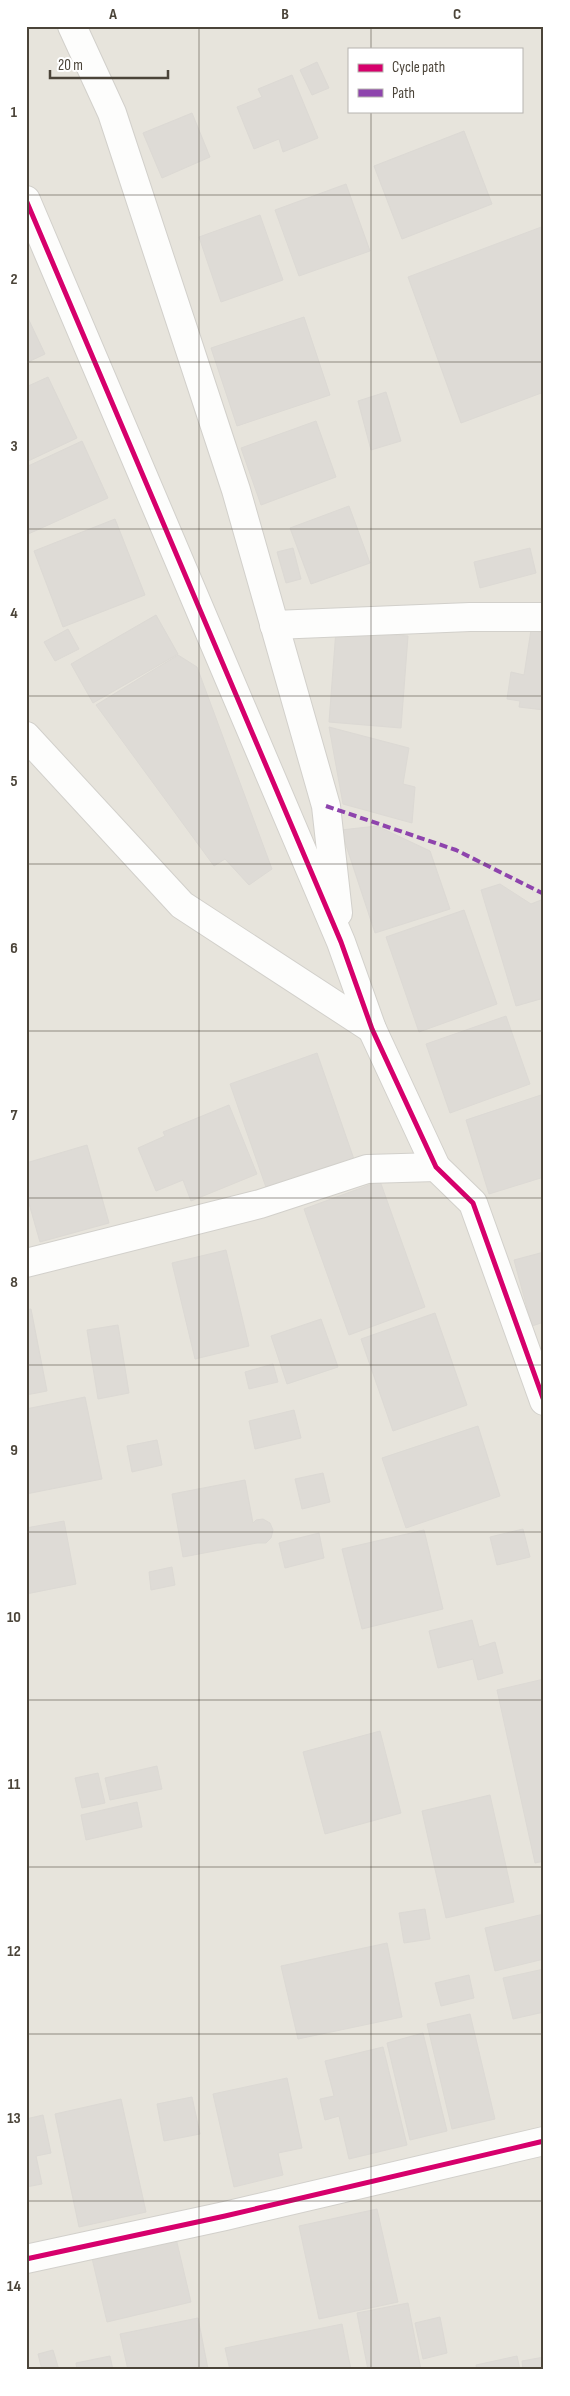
<svg xmlns="http://www.w3.org/2000/svg" width="570" height="2396" font-family="'Sofia Sans Condensed',sans-serif">
	<style>
		.residential { fill: #e7e4dc; fill-rule: evenodd }
		.building { fill: #dedbd6; stroke: #dcd9d4 }
		.lines { fill: none; stroke-linecap: round; stroke-linejoin: round }
		.minor-casing { stroke: #d2d0cb; stroke-width: 30 }
		.minor { stroke: #fdfdfc; stroke-width: 28 }
		.quiet { stroke: #8e44ad; stroke-width: 4; stroke-dasharray: 8 4; stroke-linecap: butt }
		.cycleway-casing { stroke: #fff; stroke-width: 8 }
		.cycleway { stroke: #d6006c; stroke-width: 5 }
		.grid { fill: none; stroke: #4b4439; stroke-width: 1; stroke-opacity: 0.55 }
		.neatline { fill: none; stroke: #4b4439; stroke-width: 2 }
		.grid-label { font-size: 16px; text-anchor: middle; font-weight: bold; fill: #4b4439 }
	</style>
	<rect width="100%" height="100%" fill="#f4f2ee"/>
	<path class="residential" d="M26,26H544V2370H26ZM349,49H521V111H349Z"/>
	<g class="building">
		<path d="M317,62L329,88L312,95L300,70Z"/>
		<path d="M292,75L318,138L283,152L279,139L254,149L237,107L262,97L258,89Z"/>
		<path d="M192,113L210,157L162,178L143,133Z"/>
		<path d="M464,131L492,204L402,239L374,166Z"/>
		<path d="M346,184L370,251L299,276L275,210Z"/>
		<path d="M260,215L283,280L221,302L199,237Z"/>
		<path d="M544,226V392L461,423L408,277Z"/>
		<path d="M26,314L45,354L26,363Z"/>
		<path d="M304,317L330,395L237,426L211,348Z"/>
		<path d="M48,377L77,438L26,462V387Z"/>
		<path d="M386,392L401,441L371,450L358,401Z"/>
		<path d="M316,421L336,477L261,505L241,448Z"/>
		<path d="M82,441L108,498L26,535V467Z"/>
		<path d="M349,506L370,563L311,584L290,528Z"/>
		<path d="M115,519L145,595L63,627L34,551Z"/>
		<path d="M293,548L301,579L286,583L277,552Z"/>
		<path d="M530,548L536,573L480,588L474,562Z"/>
		<path d="M156,615L178,654L93,703L71,664Z"/>
		<path d="M68,629L79,649L55,661L44,642Z"/>
		<path d="M336,630L408,636L401,728L329,722Z"/>
		<path d="M531,630L544,633V710L519,707L520,701L507,699L511,672L524,675Z"/>
		<path d="M178,655L197,667L272,869L249,885L225,859L214,866L96,705Z"/>
		<path d="M329,727L409,748L403,784L415,787L412,823L343,804Z"/>
		<path d="M377,826L430,851L450,909L375,933L341,830Z"/>
		<path d="M500,884L531,904L541,900L544,906V998L516,1006L481,890Z"/>
		<path d="M464,910L497,1004L419,1032L386,937Z"/>
		<path d="M506,1016L530,1084L450,1113L426,1044Z"/>
		<path d="M317,1053L356,1165L269,1196L230,1084Z"/>
		<path d="M544,1094V1177L489,1194L466,1120Z"/>
		<path d="M229,1105L257,1174L191,1201L183,1180L156,1191L138,1148L165,1136L163,1132Z"/>
		<path d="M87,1145L109,1223L40,1242L26,1193V1163Z"/>
		<path d="M380,1181L425,1307L349,1335L304,1209Z"/>
		<path d="M226,1250L249,1346L195,1359L172,1263Z"/>
		<path d="M544,1252V1322L532,1326L514,1260Z"/>
		<path d="M31,1309L47,1391L26,1395V1310Z"/>
		<path d="M435,1313L467,1405L393,1431L361,1339Z"/>
		<path d="M321,1319L338,1367L287,1384L271,1336Z"/>
		<path d="M118,1325L129,1393L98,1399L87,1330Z"/>
		<path d="M273,1364L278,1382L249,1389L245,1372Z"/>
		<path d="M85,1397L102,1479L26,1494V1409Z"/>
		<path d="M294,1410L301,1438L255,1449L249,1421Z"/>
		<path d="M478,1426L500,1496L406,1528L382,1458Z"/>
		<path d="M157,1440L162,1465L132,1472L127,1446Z"/>
		<path d="M323,1473L330,1502L302,1509L295,1479Z"/>
		<path d="M245,1480L253,1523L256,1520L263,1519L270,1523L273,1530L271,1538L266,1543H257L183,1557L172,1494Z"/>
		<path d="M64,1521L76,1584L26,1594V1528Z"/>
		<path d="M523,1529L530,1557L497,1565L490,1537Z"/>
		<path d="M424,1530L443,1609L362,1629L342,1549Z"/>
		<path d="M319,1533L324,1558L285,1568L279,1543Z"/>
		<path d="M172,1567L175,1585L151,1590L149,1572Z"/>
		<path d="M472,1620L479,1647L495,1642L503,1673L478,1680L473,1659L438,1668L429,1631Z"/>
		<path d="M544,1679V1861L535,1863L497,1690Z"/>
		<path d="M380,1731L401,1813L325,1834L303,1752Z"/>
		<path d="M157,1766L162,1789L110,1800L105,1778Z"/>
		<path d="M98,1773L105,1803L82,1808L75,1778Z"/>
		<path d="M490,1795L514,1902L446,1918L422,1811Z"/>
		<path d="M137,1802L142,1827L86,1840L81,1815Z"/>
		<path d="M425,1909L430,1939L404,1943L399,1913Z"/>
		<path d="M544,1914V1959L495,1971L485,1928Z"/>
		<path d="M387,1943L402,2017L298,2039L281,1966Z"/>
		<path d="M544,1969V2012L513,2019L503,1978Z"/>
		<path d="M469,1975L474,1998L441,2006L435,1983Z"/>
		<path d="M470,2014L495,2119L452,2129L427,2024Z"/>
		<path d="M423,2033L447,2131L410,2140L387,2043Z"/>
		<path d="M383,2047L407,2145L349,2159L339,2116L325,2120L320,2099L334,2096L325,2061Z"/>
		<path d="M287,2078L302,2148L278,2153L283,2175L234,2187L213,2094Z"/>
		<path d="M192,2097L200,2134L164,2141L157,2104Z"/>
		<path d="M121,2099L146,2212L79,2227L55,2114Z"/>
		<path d="M43,2115L51,2153L36,2156L42,2184L26,2187V2119Z"/>
		<path d="M377,2209L398,2302L319,2319L299,2226Z"/>
		<path d="M175,2234L191,2302L107,2322L91,2254Z"/>
		<path d="M408,2303L421,2370H368L357,2313Z"/>
		<path d="M440,2317L447,2353L423,2359L415,2323Z"/>
		<path d="M198,2318L208,2369L128,2370L120,2334Z"/>
		<path d="M342,2324L351,2370H230L225,2348Z"/>
		<path d="M53,2350L59,2370H42L38,2354Z"/>
		<path d="M110,2356L113,2370H77L76,2363Z"/>
		<path d="M517,2356L520,2370H477L476,2365Z"/>
		<path d="M544,2357V2370H523L522,2361Z"/>
	</g>
	<g class="lines">
		<defs>
			<g id="minor">
				<path d="M72,26L112,113L236,490L326,806L338,913"/>
				<path d="M26,200L341,942L372,1029L436,1167L473,1203L544,1401"/>
				<path d="M274,625L470,617H544"/>
				<path d="M26,736L182,905L372,1029"/>
				<path d="M26,1263L260,1204L367,1169L436,1167"/>
				<path d="M26,2259L225,2216L544,2141"/>
			</g>
		</defs>
		<use href="#minor" class="minor-casing"/>
		<use href="#minor" class="minor"/>
		<path class="quiet" d="M326,806L456,850L544,894"/>
		<defs>
			<g id="cycleway">
				<path d="M26,200L341,942L372,1029L436,1167L473,1203L544,1401"/>
				<path d="M26,2259L225,2216L544,2141"/>
			</g>
		</defs>
		<use href="#cycleway" class="cycleway-casing"/>
		<use href="#cycleway" class="cycleway"/>
	</g>
	<path class="grid" d="M199,26V2370M371,26V49M371,111V2370M26,195H544M26,362H544M26,529H544M26,696H544M26,864H544M26,1031H544M26,1198H544M26,1365H544M26,1532H544M26,1700H544M26,1867H544M26,2034H544M26,2201H544"/>
	<rect width="570" height="2396" fill="none" stroke="#ffffff" stroke-width="55"/>
	<rect x="348" y="48" width="175" height="65" fill="#ffffff" stroke="#b7b4b0"/>
	<rect x="358" y="64" width="25" height="8" fill="#d6006c" stroke="#b7b4b0"/>
	<text x="392" y="72" font-size="15" fill="#4b4439">Cycle path</text>
	<rect x="358" y="89" width="25" height="8" fill="#8e44ad" stroke="#b7b4b0"/>
	<text x="392" y="98" font-size="15" fill="#4b4439">Path</text>
	<path d="M50 70v8h118v-8" fill="none" stroke="#4b4439" stroke-width="2.5"/>
	<text x="58" y="70" font-size="15" fill="#4b4439" stroke="#ffffff" stroke-width="4" paint-order="stroke">20 m</text>
	<rect x="28" y="28" width="514" height="2340" class="neatline"/>
	<g class="grid-label">
		<text x="113" y="19">A</text>
		<text x="285" y="19">B</text>
		<text x="457" y="19">C</text>
		<text x="14" y="117">1</text>
		<text x="14" y="284">2</text>
		<text x="14" y="451">3</text>
		<text x="14" y="618">4</text>
		<text x="14" y="786">5</text>
		<text x="14" y="953">6</text>
		<text x="14" y="1120">7</text>
		<text x="14" y="1287">8</text>
		<text x="14" y="1455">9</text>
		<text x="14" y="1622">10</text>
		<text x="14" y="1789">11</text>
		<text x="14" y="1956">12</text>
		<text x="14" y="2123">13</text>
		<text x="14" y="2291">14</text>
	</g>
</svg>
